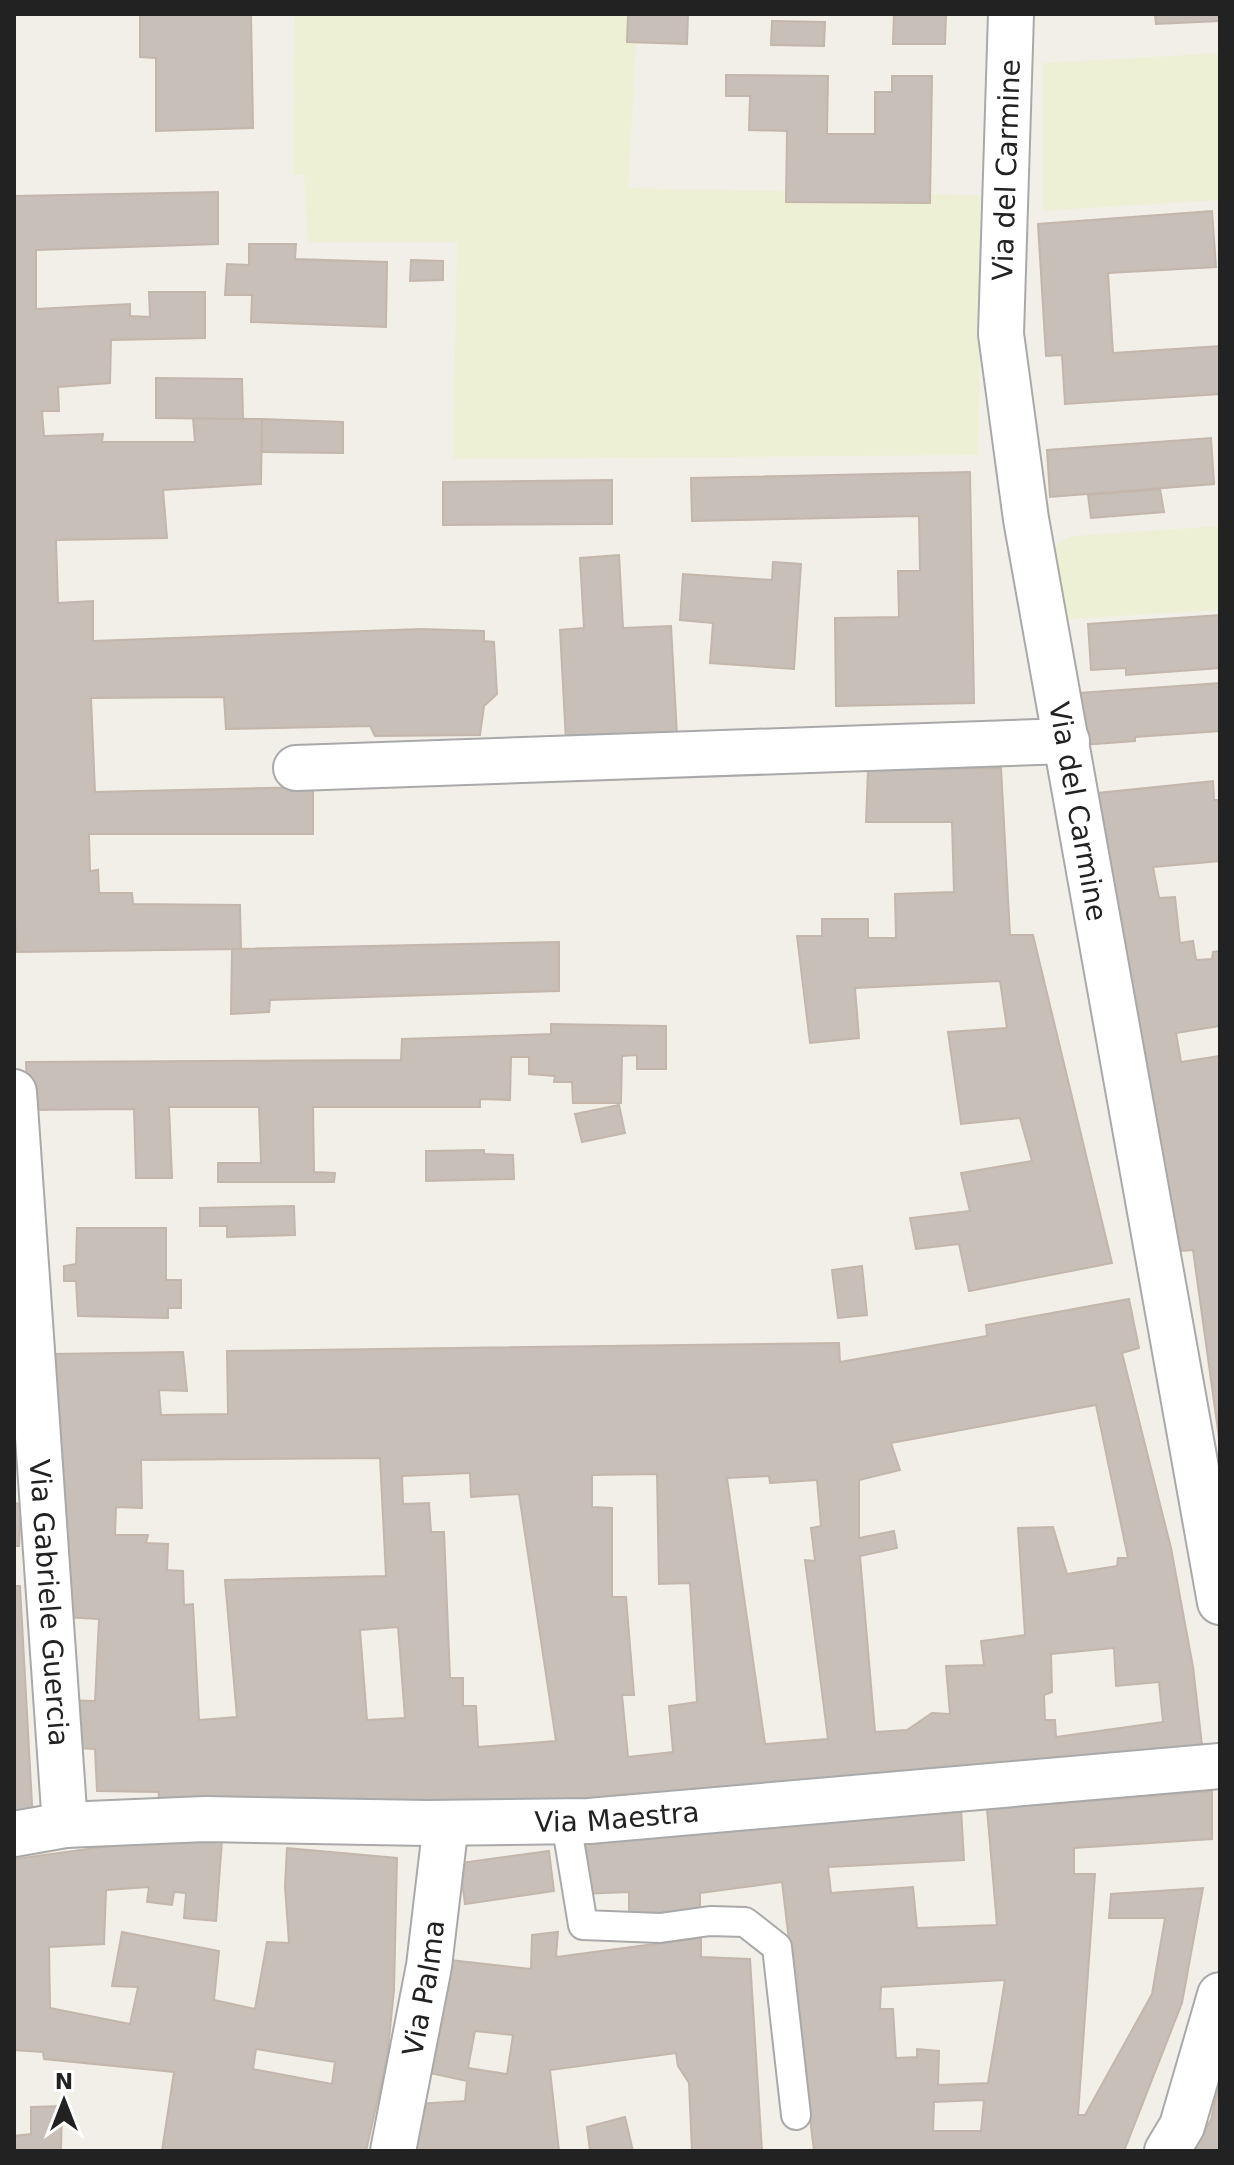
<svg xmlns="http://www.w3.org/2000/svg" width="1234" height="2165" font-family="'DejaVu Sans',sans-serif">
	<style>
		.farmland { fill: #eef0d5 }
		.building { fill: #c7bfb8; stroke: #c4b6ab; stroke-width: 2; fill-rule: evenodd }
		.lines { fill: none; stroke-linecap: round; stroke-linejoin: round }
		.service-casing { stroke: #a9a9a9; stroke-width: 32 }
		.minor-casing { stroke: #a9a9a9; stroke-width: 48 }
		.tertiary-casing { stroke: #a9a9a9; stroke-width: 48 }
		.service { stroke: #fff; stroke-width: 28 }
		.minor { stroke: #fff; stroke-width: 44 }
		.tertiary { stroke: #fff; stroke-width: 44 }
		.labels { text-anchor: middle; stroke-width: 6; stroke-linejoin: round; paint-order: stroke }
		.street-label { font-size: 28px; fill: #222; stroke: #fff }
	</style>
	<rect width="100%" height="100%" fill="#f2efe9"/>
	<g class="farmland">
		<path d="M295,14H638L628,188L980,195L979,455L453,459L457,242H308L304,174L293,175Z"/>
		<path d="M1220,53V200L1043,211V63Z"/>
		<path d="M1220,526V610L1056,620L1052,552L1060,542L1072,536Z"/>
	</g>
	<g class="building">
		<path d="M140,14H251L253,128L156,131V58L140,57Z"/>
		<path d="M628,14H688L687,44L627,42Z"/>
		<path d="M894,14H946L945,44H893Z"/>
		<path d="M1155,14H1220V21L1156,24Z"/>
		<path d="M772,21L825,22L824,46L771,45Z"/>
		<path d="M726,75L828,76L827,134H875V92H892V76H932L930,203L786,202L787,131L749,130L750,96H726Z"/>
		<path d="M218,192V244L36,250V309L130,304V316L150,317L149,292H205V338L111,340L110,383L58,387L59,411H42L44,436L103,434L102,442H195L193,418L262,419L261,484L163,490L167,538L56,540L58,603L93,601V641L421,629L484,631V641L494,642L497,694L484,706L480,735L375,736L370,726L226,729L224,697L91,698L95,792L313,787V834H89L90,871L98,870L99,893H132L133,904L240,905L241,949L17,952L14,905V196Z"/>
		<path d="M1212,211L1216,267L1108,273L1113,353L1220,346V394L1065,404L1062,355L1046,356L1038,224Z"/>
		<path d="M249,244H296L295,259L387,262L386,327L251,322L252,295H225L227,264L249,265Z"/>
		<path d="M411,260L443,261V280L410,281Z"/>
		<path d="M156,378L242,379L243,419L156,418Z"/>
		<path d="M262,419L343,422V453L262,452Z"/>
		<path d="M1211,438L1214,484L1050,497L1047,450Z"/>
		<path d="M970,472L974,703L836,706L835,618L899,617L898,571H920L919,516L692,521L691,478Z"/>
		<path d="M612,480V524L443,525V482Z"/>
		<path d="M1160,489L1164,512L1091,518L1088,495Z"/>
		<path d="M619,555L623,628L671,626L677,735L566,741L560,630L584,628L580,558Z"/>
		<path d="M773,562L801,564L794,669L710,663L713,623L680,620L683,574L772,580Z"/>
		<path d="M1220,615V668L1126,675V668L1091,670L1088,624Z"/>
		<path d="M1220,683V731L1135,737V741L1082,745L1079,693Z"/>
		<path d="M1001,768L1010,935H1033L1112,1263L969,1291L959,1244L916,1249L910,1218L970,1211L961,1173L1032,1161L1020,1118L961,1124L948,1032L1007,1028L1000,981L855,988L859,1038L810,1043L797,936H822V919H868V938H896L895,894L954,892L952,822H866L868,770Z"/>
		<path d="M1213,781L1214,800H1220V861L1153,867L1159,898L1175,897L1180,943L1193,941L1196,960L1212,959L1213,952L1220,951V1026L1176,1033L1181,1062L1220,1056V1445L1193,1250L1166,1252L1133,1052L1098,793Z"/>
		<path d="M559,942V991L270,1000L269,1012L231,1014L232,949Z"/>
		<path d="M551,1024L666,1026V1069H637V1055L622,1056L621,1103H573L572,1082H554L555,1076L529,1074V1057H511L510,1100L480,1099V1107H313L314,1172L335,1173L334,1182H218V1163H261L259,1107H169L172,1178H136L134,1109L28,1110L26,1062L401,1060L402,1039L551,1034Z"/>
		<path d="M619,1105L625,1133L582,1142L575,1114Z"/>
		<path d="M484,1150V1154L513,1155L514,1179L426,1181V1151Z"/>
		<path d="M294,1206L295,1235L227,1237V1226H200V1208Z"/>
		<path d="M77,1228H166V1280H181V1308H168V1318L78,1316L76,1281H64V1266L76,1264Z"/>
		<path d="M862,1266L867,1315L838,1318L832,1270Z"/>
		<path d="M1129,1299L1139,1348L1122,1353L1171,1548L1193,1667L1202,1745L684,1797L413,1806L158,1804L159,1792L97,1791L95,1749L60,1747L63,1700L95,1701L99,1619L63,1617L52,1354L183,1352L187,1391L159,1390L161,1415L228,1414L227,1351L839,1343L840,1362L987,1336L986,1325ZM1096,1405L1128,1558H1118L1117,1566L1067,1574L1053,1527L1018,1528L1025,1635L981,1641L984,1665L946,1666L950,1714L932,1713L907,1730L875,1732L860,1556L897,1548L894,1531L859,1538V1480L900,1470L891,1443ZM380,1458L386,1576L225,1580L237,1717L199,1720L193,1604L184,1605L183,1571L167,1570L168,1544L146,1543L148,1535H115L116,1507L142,1508L141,1460ZM470,1473L471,1497L519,1494L556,1741L478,1747L476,1706H463V1678H450L444,1532H431L429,1503L403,1504L402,1476ZM657,1474L659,1584L690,1583L697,1702L669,1706L673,1752L628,1757L622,1695H634L626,1597H612V1508L592,1507V1475ZM769,1476L770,1483L817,1480L821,1526L811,1528L815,1561L805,1560L828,1739L765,1744L727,1478ZM398,1627L405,1718L367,1720L360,1630ZM1114,1648L1116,1686L1159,1682L1163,1722L1056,1737L1055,1720H1045L1044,1695L1052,1692L1051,1654Z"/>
		<path d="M14,1503L21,1504L19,1546H14Z"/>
		<path d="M14,1586H20L33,1822L14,1825Z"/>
		<path d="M1212,1791V1839L1074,1848V1874H1095L1078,2115H1085L1152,1994L1165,1918H1109L1111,1894L1203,1888L1182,2003L1124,2151H814L782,1882L700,1893V1915L629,1923V1892L581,1894L575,1843L961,1809L964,1860L828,1867L831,1893L913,1887L917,1928L997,1925L987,1809ZM1005,1980L988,2083L938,2085L939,2051L917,2049V2057L896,2058L893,2009H880L881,1987ZM984,2100L981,2131H933L934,2102Z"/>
		<path d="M222,1840L216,1921L184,1918L186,1893L174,1892L172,1905L147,1902L149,1887L106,1890L104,1944L49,1947L50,2008L130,2024L138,1987L112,1986L122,1932L219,1951L214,2000L255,2009L267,1942L289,1943L285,1886L287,1848L397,1858L394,1990L387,2059L366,2151H162L174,2072L44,2059L43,2052L14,2050V1859L132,1843ZM256,2049L335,2062L332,2084L253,2069Z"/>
		<path d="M549,1851L554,1891L465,1904L460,1863Z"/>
		<path d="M558,1932L556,1957L701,1938V1957L750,1959L762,2151H692L689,2083L678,2066L676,2053L550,2070L559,2151H415L417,2104L465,2101L467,2081L416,2070L442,1959L531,1969L532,1935ZM475,2031L513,2035L507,2074L468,2068Z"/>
		<path d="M1220,2077V2151H1192L1211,2120Z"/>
		<path d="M62,2106L61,2151H14V2136L31,2134V2107Z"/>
		<path d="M625,2117L633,2151H590L587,2127Z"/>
	</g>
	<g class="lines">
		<defs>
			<path id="service" d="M566,1822L583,1925L660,1928L710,1921L745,1922L777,1947L796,2115"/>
			<g id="minor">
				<path id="s1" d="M1011,14L1001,334L1026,519L1220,1602"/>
				<path d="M296,768L1067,741"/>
				<path id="s2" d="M14,1092L65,1825"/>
				<path id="s3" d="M393,2151L429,1966L446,1823"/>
			</g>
			<g id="tertiary">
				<path id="s4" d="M14,1834L65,1825L205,1819L427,1823L589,1821L1220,1766"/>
				<path d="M1167,2151L1182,2126L1220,1995"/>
			</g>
		</defs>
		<use href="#service" class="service-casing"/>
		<use href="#minor" class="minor-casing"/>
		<use href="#tertiary" class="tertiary-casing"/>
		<use href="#service" class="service"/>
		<use href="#minor" class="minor"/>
		<use href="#tertiary" class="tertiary"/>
	</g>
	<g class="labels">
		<g class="street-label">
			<text transform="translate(1006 170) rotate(-88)" y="10">Via del Carmine</text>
			<text dy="10" stroke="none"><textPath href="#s1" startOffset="804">Via del Carmine</textPath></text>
			<text dy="10" stroke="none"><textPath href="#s2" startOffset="512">Via Gabriele Guercia</textPath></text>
			<text dy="10" stroke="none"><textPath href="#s4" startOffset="604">Via Maestra</textPath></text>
			<text dy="10" stroke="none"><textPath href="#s3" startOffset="166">Via Palma</textPath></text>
		</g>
	</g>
	<rect width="1234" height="2165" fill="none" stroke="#222222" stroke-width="32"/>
	<g transform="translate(64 2101)" stroke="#ffffff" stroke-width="6" paint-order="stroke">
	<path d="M0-6L14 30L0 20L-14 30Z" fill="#222222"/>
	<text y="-12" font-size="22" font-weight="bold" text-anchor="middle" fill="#222222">N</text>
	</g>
</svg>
